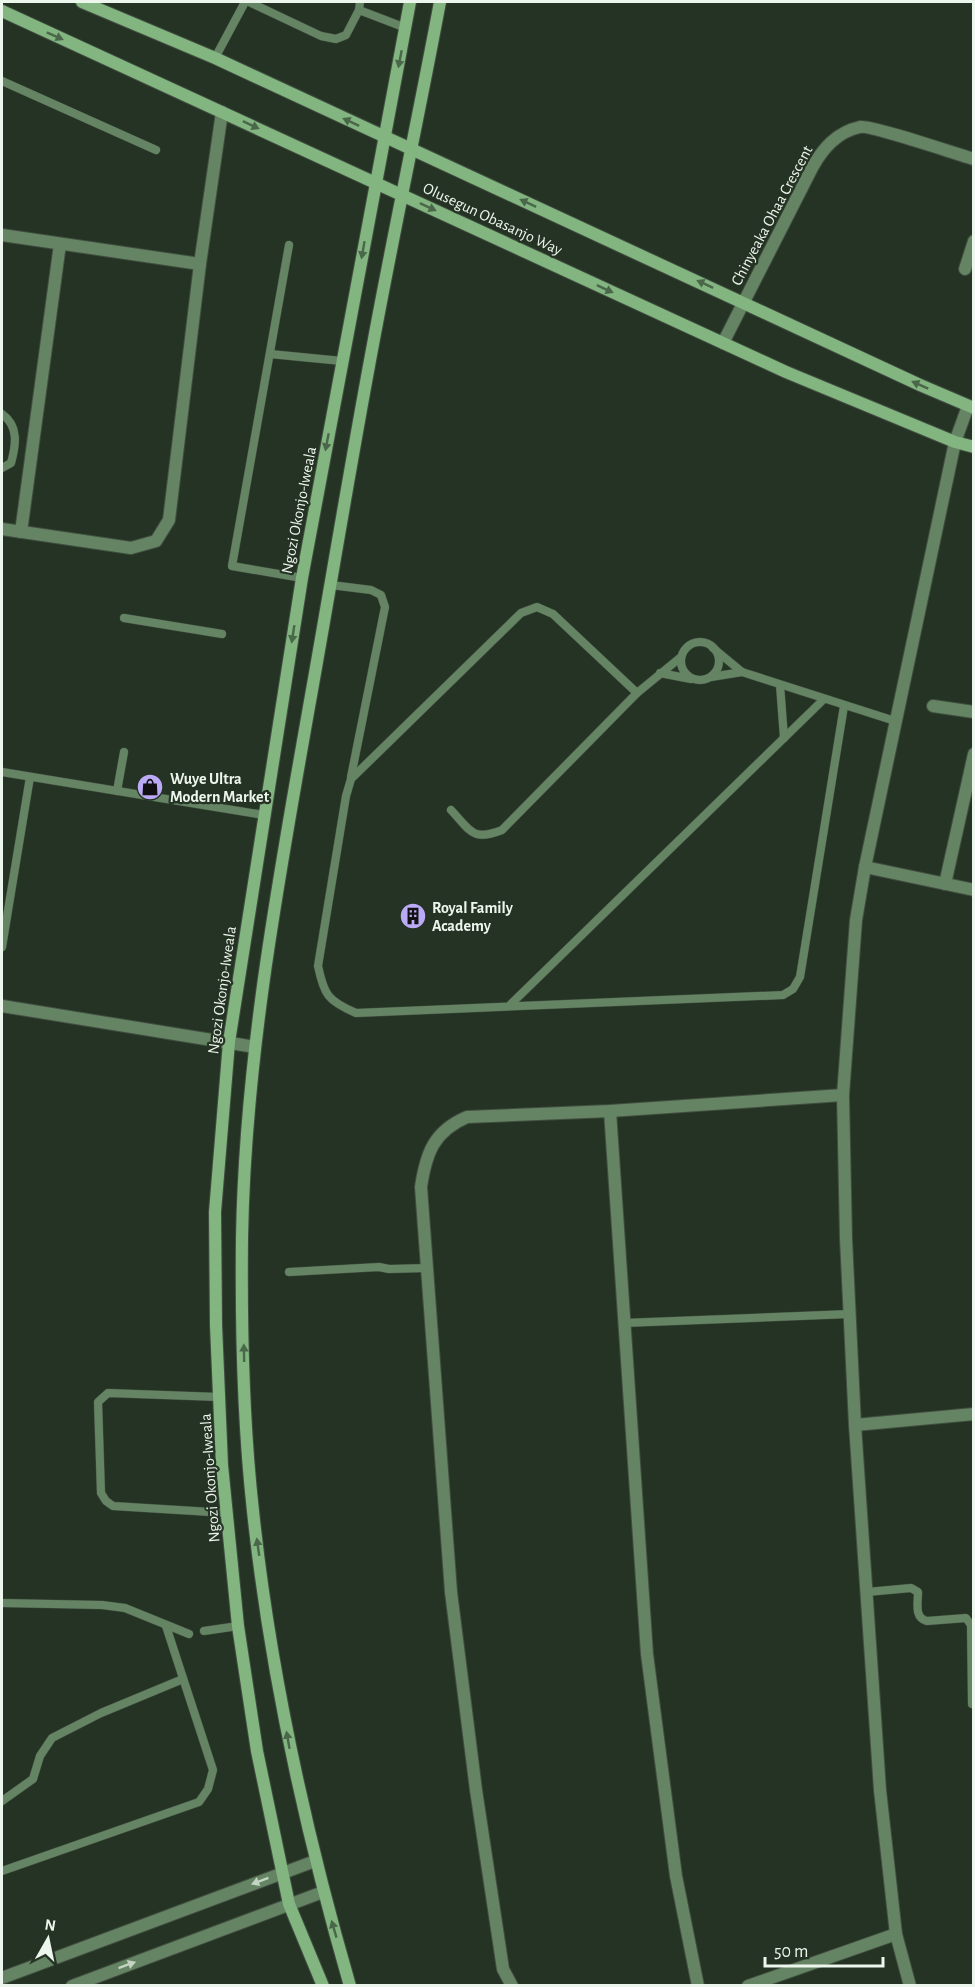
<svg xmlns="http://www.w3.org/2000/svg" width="975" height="1987" font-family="'Alegreya Sans',sans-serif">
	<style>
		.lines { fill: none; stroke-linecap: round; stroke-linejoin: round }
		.lane-casing { stroke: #414e40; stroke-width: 9 }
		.street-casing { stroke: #414e40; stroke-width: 14 }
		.secondary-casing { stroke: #414e40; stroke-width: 14 }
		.lane { stroke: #648463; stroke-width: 8 }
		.street { stroke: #648463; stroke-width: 12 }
		.secondary { stroke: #82b580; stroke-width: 12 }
		.oneway { fill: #4a6749 }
		.oneway2 { fill: #c4d4c3 }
		.labels { text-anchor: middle; stroke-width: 4.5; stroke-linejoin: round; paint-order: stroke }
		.street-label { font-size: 16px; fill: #edf6ec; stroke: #253324 }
		.poi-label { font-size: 16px; font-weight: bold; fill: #edf6ec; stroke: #253324; text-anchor: start }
	</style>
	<rect width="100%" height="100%" fill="#253324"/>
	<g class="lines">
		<defs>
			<g id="lane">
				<path d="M249,2L321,36L336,39L346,35L359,10"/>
				<path d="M360,2L359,10L406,28"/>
				<path d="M215,58L245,2"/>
				<path d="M2,81L156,150"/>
				<path d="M289,245L232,566L302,578"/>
				<path d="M270,354L342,361"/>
				<path d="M2,414C19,426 16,445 11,463L2,468"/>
				<path d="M331,585L371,590L381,595L385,607L351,777"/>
				<path d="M124,618L222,634"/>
				<circle cx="700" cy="661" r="19"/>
				<path d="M713,648L742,672L895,721"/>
				<path d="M660,673L691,679"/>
				<path d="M711,677L742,672"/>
				<path d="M780,685L784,738"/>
				<path d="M637,693L553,614L537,607L521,613L351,779L346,796L318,966C324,995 328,1001 356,1013L783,995L793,989L800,977L844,706"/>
				<path d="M2,772L264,815"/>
				<path d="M117,791L124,752"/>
				<path d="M451,810C470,830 472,842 502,830L637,693L681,657"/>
				<path d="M2,947L30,777"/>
				<path d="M510,1005L824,699"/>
				<path d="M289,1272L379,1267L389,1269L427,1268"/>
				<path d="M624,1323L850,1314"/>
				<path d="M219,1397L108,1393L98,1402L101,1493L106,1501L113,1506L227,1513"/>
				<path d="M867,1592L911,1588L918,1592C918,1603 914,1618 927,1621L966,1618L971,1625L972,1704"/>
				<path d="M2,1603L102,1605L125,1608L189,1634"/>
				<path d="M204,1631L238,1626"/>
				<path d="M2,1801L33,1779L40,1756L52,1738L101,1713L183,1679"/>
				<path d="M2,1871L199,1802L208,1789L213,1770L166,1626"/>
			</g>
			<g id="street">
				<path d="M2,235L200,264"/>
				<path d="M965,269L974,241"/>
				<path d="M723,343L812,168C823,148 837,132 860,127C871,125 956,154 974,159"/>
				<path d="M2,529L131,548L156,541L169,520L200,264L222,112"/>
				<path d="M21,532L60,244"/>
				<path d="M933,706L974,712"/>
				<path d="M865,867L974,890"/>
				<path d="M945,884L974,754"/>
				<path d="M2,1006L255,1047"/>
				<path d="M610,1111L647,1654L676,1876L698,1986"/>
				<path d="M855,1425L974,1414"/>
				<path d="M2,1978L315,1861"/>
				<path d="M72,1986L323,1892"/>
				<path d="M512,1986L503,1969L476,1790L451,1592L421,1187C426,1153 434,1131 467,1117L610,1111L843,1095"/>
				<path d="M748,1986L896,1934"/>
				<path d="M910,1986L896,1934L880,1790L855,1425L846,1239L843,1095L856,920L865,867L955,442L968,406"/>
			</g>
			<g id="secondary">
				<path d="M82,2L215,58L920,385L974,408"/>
				<path d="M2,11L786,372L955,442L974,447"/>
				<path d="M323,1986L289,1904L257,1751L238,1626L222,1465L216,1325L215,1212L229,1042L302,578L410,2"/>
				<path d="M350,1986C305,1830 270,1672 253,1511C243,1421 241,1329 242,1238C245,1059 278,883 309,707C331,584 351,461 374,339C395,226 419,114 440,2"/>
			</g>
		</defs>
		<use href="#lane" class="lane-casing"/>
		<use href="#street" class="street-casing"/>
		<use href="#secondary" class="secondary-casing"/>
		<use href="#lane" class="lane"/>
		<use href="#street" class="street"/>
		<use href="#secondary" class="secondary"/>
	</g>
	<defs><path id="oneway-solid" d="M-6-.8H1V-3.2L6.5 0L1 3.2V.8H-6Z" transform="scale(1.5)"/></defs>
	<g class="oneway">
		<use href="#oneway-solid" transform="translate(55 36) rotate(24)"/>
		<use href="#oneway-solid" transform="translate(400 59) rotate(101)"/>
		<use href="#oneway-solid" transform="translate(351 122) rotate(-155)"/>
		<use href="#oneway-solid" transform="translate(251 125) rotate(25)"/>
		<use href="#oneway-solid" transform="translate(528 203) rotate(-155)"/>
		<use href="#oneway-solid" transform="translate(428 207) rotate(25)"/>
		<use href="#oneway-solid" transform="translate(363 250) rotate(100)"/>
		<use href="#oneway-solid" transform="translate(705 284) rotate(-155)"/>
		<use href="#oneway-solid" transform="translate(605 289) rotate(25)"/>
		<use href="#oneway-solid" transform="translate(920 385) rotate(-156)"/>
		<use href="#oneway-solid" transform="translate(327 442) rotate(101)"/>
		<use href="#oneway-solid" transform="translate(293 634) rotate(99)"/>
		<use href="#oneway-solid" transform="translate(244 1353) rotate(-91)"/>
		<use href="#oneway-solid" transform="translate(258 1547) rotate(-98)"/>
		<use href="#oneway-solid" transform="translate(288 1740) rotate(-100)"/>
		<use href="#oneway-solid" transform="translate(334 1929) rotate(-106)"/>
	</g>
	<g class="oneway2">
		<use href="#oneway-solid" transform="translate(260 1881) rotate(159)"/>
		<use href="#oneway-solid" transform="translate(127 1965) rotate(-20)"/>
	</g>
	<defs>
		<symbol id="shop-disc" viewBox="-11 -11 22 22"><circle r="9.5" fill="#bbaaf6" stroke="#253324"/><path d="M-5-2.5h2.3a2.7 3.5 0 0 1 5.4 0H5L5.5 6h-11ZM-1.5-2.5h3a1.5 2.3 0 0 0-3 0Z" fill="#111"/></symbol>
		<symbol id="building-disc" viewBox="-11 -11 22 22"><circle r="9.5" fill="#bbaaf6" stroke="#253324"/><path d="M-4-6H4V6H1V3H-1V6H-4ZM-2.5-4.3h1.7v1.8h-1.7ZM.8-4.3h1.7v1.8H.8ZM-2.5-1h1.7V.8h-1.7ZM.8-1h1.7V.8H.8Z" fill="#111"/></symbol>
	</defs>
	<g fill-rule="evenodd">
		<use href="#shop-disc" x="135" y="772" width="30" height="30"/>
		<use href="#building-disc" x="398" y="901" width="30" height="30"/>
	</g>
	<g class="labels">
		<g class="street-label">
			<text transform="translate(771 215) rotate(-62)" y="6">Chinyeaka Ohaa Crescent</text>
			<text transform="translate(493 218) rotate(25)" y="6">Olusegun Obasanjo Way</text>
			<text transform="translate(298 510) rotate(-79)" y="6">Ngozi Okonjo-Iweala</text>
			<text transform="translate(221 990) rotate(-82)" y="6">Ngozi Okonjo-Iweala</text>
			<text transform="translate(209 1478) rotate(-94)" y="6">Ngozi Okonjo-Iweala</text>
		</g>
		<g class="poi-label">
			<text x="170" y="784">Wuye Ultra<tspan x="170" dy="18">Modern Market</tspan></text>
			<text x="432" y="913">Royal Family<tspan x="432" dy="18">Academy</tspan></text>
		</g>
	</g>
	<rect width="975" height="1987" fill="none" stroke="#edf6ec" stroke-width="6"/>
	<g transform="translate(48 1939) rotate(9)" stroke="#253324" stroke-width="4.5" paint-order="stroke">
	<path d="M0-4.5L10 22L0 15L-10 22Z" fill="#edf6ec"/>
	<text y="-9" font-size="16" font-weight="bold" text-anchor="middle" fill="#edf6ec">N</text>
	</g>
	<path d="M765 1957v9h118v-9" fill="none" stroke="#edf6ec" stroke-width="3"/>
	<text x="774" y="1957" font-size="18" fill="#edf6ec" stroke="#253324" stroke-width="4.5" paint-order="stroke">50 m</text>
</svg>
